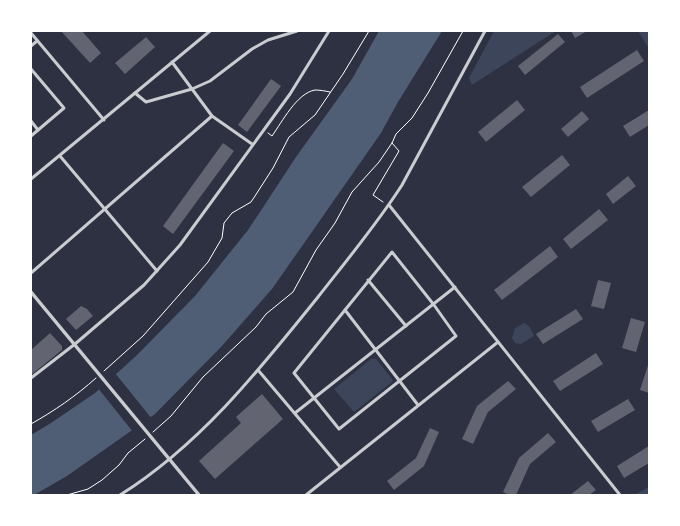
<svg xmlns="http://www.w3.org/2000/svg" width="680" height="526" font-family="'Sofia Sans Condensed',sans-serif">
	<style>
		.green { fill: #3c4559 }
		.water { fill: #4f5d75 }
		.pier { fill: #2d3142 }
		.building { fill: #626471 }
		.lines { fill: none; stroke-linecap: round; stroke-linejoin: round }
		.path { stroke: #fff; stroke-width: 1 }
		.minor { stroke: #caccd0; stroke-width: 3 }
		.tertiary { stroke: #caccd0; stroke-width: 3.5 }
	</style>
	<rect width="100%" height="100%" fill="#2d3142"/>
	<g class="green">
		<path d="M494,31H556L472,85L469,78Z"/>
		<path d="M638,31H649V49Z"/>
		<path d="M524,323L530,327L534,336L521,344L515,343L512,338L515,328Z"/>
		<path d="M371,359H376L392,379V382L354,412L334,389Z"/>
		<path d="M649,487V495H634Z"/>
	</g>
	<path class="water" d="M379,31H442L398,102L381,133L314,229L272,289L221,347L155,414L67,476L34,495H31V435L51,423L95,393L136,356L195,296L248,230L296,157L352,79Z"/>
	<path class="pier" d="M115,373L152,419L133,432L98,388Z"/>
	<g class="building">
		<path d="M61,31H82L101,53L90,63Z"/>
		<path d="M571,31H587L575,38Z"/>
		<path d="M558,34L565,42L525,75L518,66Z"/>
		<path d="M146,37L155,47L125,74L115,63Z"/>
		<path d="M637,50L644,61L587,98L580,87Z"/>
		<path d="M271,79L281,86L247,132L238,125Z"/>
		<path d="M517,100L525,110L486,142L478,132Z"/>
		<path d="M649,110V125L630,137L623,126Z"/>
		<path d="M582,111L589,119L568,137L561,129Z"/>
		<path d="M223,143L234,151L173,234L163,226Z"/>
		<path d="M562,155L570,165L531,197L522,187Z"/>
		<path d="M628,176L636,186L613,204L606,194Z"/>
		<path d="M599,209L608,220L571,249L563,239Z"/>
		<path d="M550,246L558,257L502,300L494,290Z"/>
		<path d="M598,280L611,283L604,309L591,306Z"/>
		<path d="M81,306L87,309L93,316L76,330L66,319Z"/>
		<path d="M576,309L583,319L543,344L536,334Z"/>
		<path d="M631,318L645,322L636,352L622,348Z"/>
		<path d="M50,333L62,346V350L31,375V350Z"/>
		<path d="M596,353L603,364L560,391L553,381Z"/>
		<path d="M649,362V393L640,390Z"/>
		<path d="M508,381L516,389L488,412L473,444L462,439L477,406Z"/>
		<path d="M262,394L283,419L215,479L199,461L241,423L236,417Z"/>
		<path d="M628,399L635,410L598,432L591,421Z"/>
		<path d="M430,428L439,432L424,466L394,490L387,481L416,458Z"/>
		<path d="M548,433L556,442L530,464L516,495H510L503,492L519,458Z"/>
		<path d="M649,446V463L624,478L617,466Z"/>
		<path d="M588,481L596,490L589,495H570Z"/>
	</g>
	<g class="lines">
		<g class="path">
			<path d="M268,133L272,136C282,122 297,93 315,90C320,90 325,91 330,92"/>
			<path d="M383,202L373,195L399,151L392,143"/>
			<path d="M104,371L143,336L208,262L222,238L224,223L232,213L251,202L255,196L273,168L289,137L315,115L343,74L369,31"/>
			<path d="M31,424C54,411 76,396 96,378"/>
			<path d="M153,432L171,416L203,377L256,327L266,314L293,292L316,250L335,223L352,192L379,162L392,143L396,134L412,118L428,93L463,31"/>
			<path d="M67,495L88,489L102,480L119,465L128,453L145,439"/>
		</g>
		<g class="minor">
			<path d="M31,33L104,120"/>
			<path d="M31,46L37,41"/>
			<path d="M172,62L212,116L252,144"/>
			<path d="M31,69L64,108L31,136"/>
			<path d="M135,93L146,102L192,89L210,81L252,49L268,40L297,31"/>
			<path d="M31,121L38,130"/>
			<path d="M60,156L157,271"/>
			<path d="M31,179L210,31"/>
			<path d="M389,205L620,495"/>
			<path d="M392,252L434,305L456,336L339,429L294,373Z"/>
			<path d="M31,273L212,116"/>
			<path d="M368,280L406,326"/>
			<path d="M345,310L418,405"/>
			<path d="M258,370L340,467"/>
			<path d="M31,378L75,344L144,285L180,245L290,94L329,31"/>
			<path d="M295,413L455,287"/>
			<path d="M120,495C200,445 260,369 318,297C347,260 377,224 402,185L485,31"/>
			<path d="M306,495L498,342"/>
		</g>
		<path class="tertiary" d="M31,292L199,495"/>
	</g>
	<rect width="680" height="526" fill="none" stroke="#ffffff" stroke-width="64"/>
</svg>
